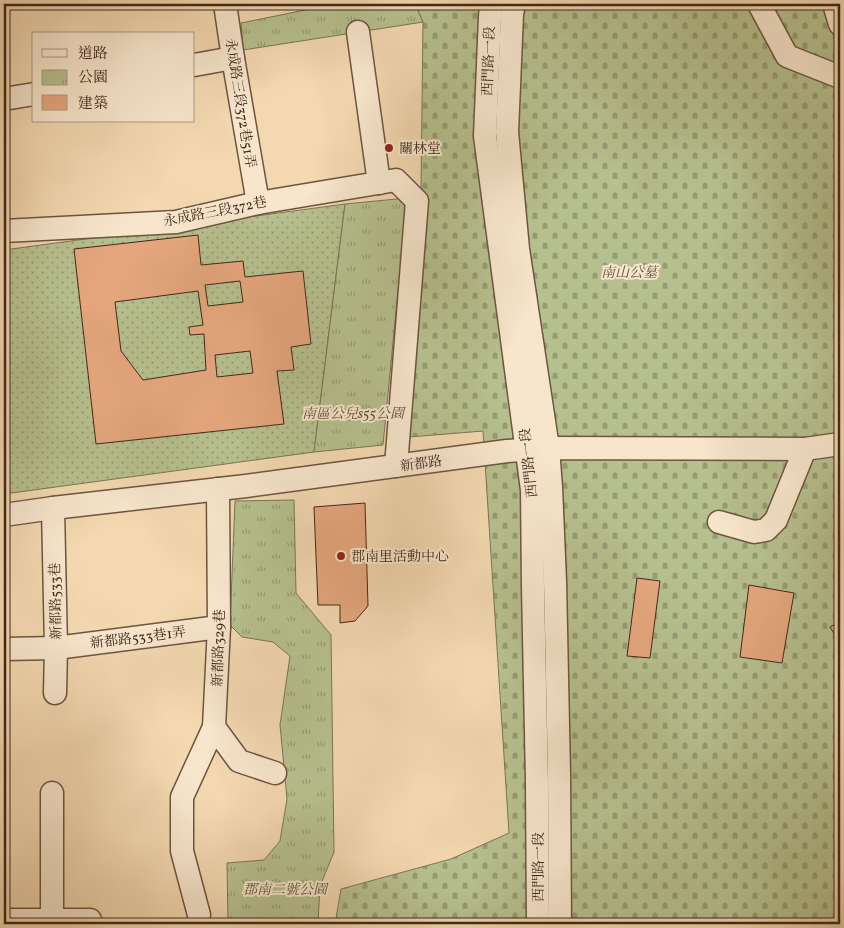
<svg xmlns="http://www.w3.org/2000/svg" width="844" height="928" font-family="Vollkorn,'Noto Serif TC',serif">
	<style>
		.grass { fill: url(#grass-dots); stroke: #7c7454 }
		.cemetery { fill: url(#cemetery-stones); stroke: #7c7454 }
		.park { fill: url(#park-tufts); stroke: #7c7454 }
		.building { fill: #e5a67d; stroke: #41281b; fill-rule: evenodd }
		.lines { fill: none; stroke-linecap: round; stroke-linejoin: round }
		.minor-casing { stroke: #6e5440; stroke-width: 25 }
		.minor { stroke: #f7e6cc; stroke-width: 22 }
		.poi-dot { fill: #8f2418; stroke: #f7e6cc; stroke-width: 2 }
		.labels { text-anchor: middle; stroke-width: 4; stroke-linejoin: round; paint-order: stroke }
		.street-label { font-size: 14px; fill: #41281b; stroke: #f7e6cc }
		.poi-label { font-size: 14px; fill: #41281b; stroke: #f7e6cc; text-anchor: start }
		.park-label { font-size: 14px; font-style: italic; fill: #5e4e38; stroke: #f7e6cc }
	</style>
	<defs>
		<pattern id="grass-dots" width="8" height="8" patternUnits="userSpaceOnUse" patternTransform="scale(1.25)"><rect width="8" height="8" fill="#b6c08e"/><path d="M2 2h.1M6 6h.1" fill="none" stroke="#969c73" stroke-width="1.8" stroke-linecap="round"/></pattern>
		<pattern id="cemetery-stones" width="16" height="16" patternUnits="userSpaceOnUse" patternTransform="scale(1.25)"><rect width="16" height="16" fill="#b6c08e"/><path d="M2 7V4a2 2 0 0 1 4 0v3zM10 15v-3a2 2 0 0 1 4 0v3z" fill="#969c73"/></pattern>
		<pattern id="park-tufts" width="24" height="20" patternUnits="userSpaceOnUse" patternTransform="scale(1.25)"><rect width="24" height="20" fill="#b6c08e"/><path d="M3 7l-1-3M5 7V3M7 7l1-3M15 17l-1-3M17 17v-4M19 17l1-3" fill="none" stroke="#969c73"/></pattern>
	</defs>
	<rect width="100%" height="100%" fill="#f3d8b0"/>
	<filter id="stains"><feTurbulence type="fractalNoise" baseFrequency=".004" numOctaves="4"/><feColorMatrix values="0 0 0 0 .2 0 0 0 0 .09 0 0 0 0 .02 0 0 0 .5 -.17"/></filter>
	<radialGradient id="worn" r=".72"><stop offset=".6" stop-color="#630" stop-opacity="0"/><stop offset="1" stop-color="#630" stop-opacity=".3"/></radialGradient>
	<path class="grass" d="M345,204L314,452L4,494V250Z"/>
	<path class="cemetery" d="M415,4H840V924H335L341,889L451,859L509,833L483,431L409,437L421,190L423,22Z"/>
	<g class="park">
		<path d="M330,4H415L423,22L243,50L241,23L330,5Z"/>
		<path d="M407,198L383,445L314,452L345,204Z"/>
		<path d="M294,500L296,593L331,635L334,852L320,886L318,924H228L227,863L264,860L280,841L287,799L280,725L290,656L273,642L242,637L230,625L235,501Z"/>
	</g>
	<g class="building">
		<path d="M198,235L201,265L243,261L245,277L303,271L311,344L291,347L294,370L277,371L284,424L96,444L74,249ZM240,281L243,302L208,306L205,285ZM198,291L203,325L189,327L190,335L204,334L206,370L143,380L121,351L115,302ZM250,351L253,373L217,377L215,355Z"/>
		<path d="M365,503L368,606L355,621L340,623V605H318L314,507Z"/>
		<path d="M637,578L660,581L650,658L627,656Z"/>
		<path d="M749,585L794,593L782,663L740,657Z"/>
		<path d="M840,621V643L830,627Z"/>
	</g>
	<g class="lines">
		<defs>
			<g id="minor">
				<path d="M225,4L233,58L258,203"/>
				<path d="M491,4L490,17L485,136L532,490L533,587L537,781L538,924"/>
				<path d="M514,4L512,14L507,132L518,249L548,448L551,487L555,581L559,773L560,924"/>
				<path d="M759,4L787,56L840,77"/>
				<path d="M834,4L840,24"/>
				<path d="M358,32L379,183"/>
				<path d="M194,65L233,58"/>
				<path d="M4,99L34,94"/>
				<path d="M4,231L176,222L258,203L396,180L417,201L396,466"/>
				<path d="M218,489L219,627L214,727L239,761L275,773"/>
				<path d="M53,508L56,648L55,693"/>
				<path d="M4,515L53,508L246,486L507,451L548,448L805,449L840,444"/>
				<path d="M719,522L754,532L766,530L776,520L805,449"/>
				<path d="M4,649L56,648L219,627"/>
				<path d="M52,793V919L53,924"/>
				<path d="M199,915L182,851V797L214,727"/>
				<path d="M4,920H90"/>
			</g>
		</defs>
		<use href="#minor" class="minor-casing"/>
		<use href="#minor" class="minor"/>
	</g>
	<g class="poi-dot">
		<circle cx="389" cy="148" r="5"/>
		<circle cx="341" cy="556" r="5"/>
	</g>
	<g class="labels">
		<g class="street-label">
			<text transform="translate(488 61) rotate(-88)" y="5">西門路一段</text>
			<text transform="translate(241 103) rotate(81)" y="5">永成路三段372巷51弄</text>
			<text transform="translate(215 211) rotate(-11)" y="5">永成路三段372巷</text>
			<text transform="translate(421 463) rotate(-8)" y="5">新都路</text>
			<text transform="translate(528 463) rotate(-96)" y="5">西門路一段</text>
			<text transform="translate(55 601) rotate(-91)" y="5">新都路533巷</text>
			<text transform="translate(138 637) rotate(-7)" y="5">新都路533巷1弄</text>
			<text transform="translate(218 648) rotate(-88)" y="5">新都路329巷</text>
			<text transform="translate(538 867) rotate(-90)" y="5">西門路一段</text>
		</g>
		<g class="poi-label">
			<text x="399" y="153">關林堂</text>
			<text x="351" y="561">郡南里活動中心</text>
		</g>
		<g class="park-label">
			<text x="629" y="277">南山公墓</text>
			<text x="353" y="418">南區公兒s55公園</text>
			<text x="285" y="894">郡南二號公園</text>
		</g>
	</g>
	<rect width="844" height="928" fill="none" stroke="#f3d8b0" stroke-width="20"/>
	<rect x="5" y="5" width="834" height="918" fill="none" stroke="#41281b" stroke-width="2.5"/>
	<rect x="10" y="10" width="824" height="908" fill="none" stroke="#41281b"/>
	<rect x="32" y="32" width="162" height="90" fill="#f7e6cc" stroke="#ae9a85"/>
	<rect x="42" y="49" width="25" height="8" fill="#f7e6cc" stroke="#ae9a85"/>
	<text x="78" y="58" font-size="15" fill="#41281b">道路</text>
	<rect x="42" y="70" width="25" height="15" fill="url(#park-tufts)" stroke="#ae9a85"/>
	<text x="78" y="82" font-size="15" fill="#41281b">公園</text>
	<rect x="42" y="95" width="25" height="15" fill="#e5a67d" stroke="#ae9a85"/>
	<text x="78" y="108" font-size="15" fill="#41281b">建築</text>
	<rect width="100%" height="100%" filter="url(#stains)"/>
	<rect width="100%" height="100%" fill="url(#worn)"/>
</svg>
